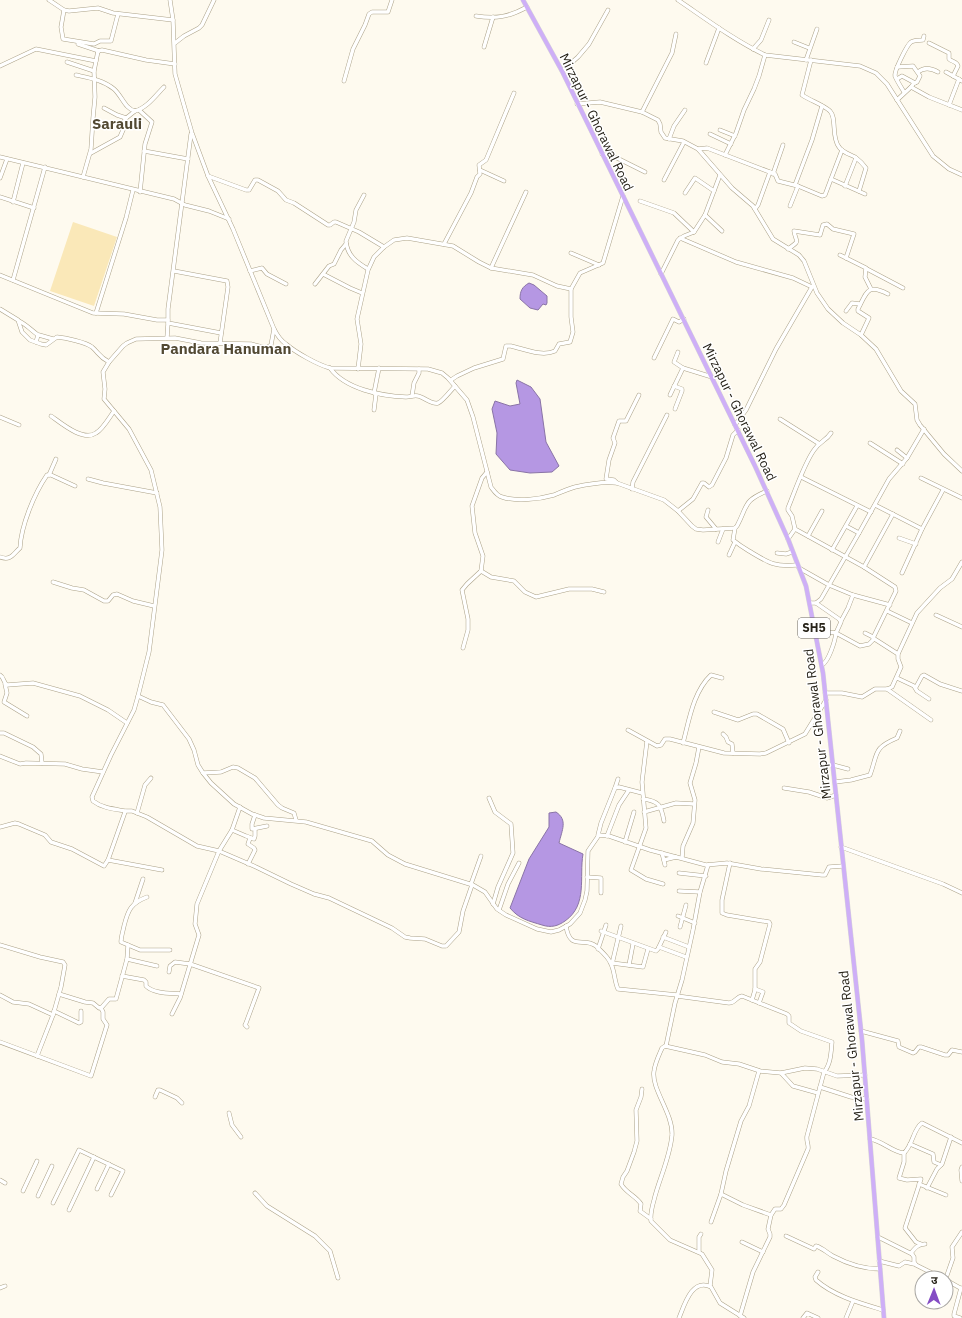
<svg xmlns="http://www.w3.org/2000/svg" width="962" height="1318" font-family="'IBM Plex Sans','Noto Sans Devanagari',sans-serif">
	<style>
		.green { fill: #fae8b8 }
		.water { fill: #b597e3; stroke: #8a74a6 }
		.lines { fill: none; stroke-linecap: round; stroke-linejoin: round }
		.minor-casing { stroke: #aca288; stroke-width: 4.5 }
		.major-casing { stroke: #d8d7d6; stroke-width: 5 }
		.minor { stroke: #fff; stroke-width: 3.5 }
		.major { stroke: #ceaff7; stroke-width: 4 }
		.labels { text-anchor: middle; stroke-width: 3; stroke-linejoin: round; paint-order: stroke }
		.shield { fill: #fff; stroke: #68655e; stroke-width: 1 }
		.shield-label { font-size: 12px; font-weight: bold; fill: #272319 }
		.street-label { font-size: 13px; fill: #272319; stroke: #fff }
		.quarter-label { font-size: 15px; font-weight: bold; fill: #524933; stroke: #fff }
	</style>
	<rect width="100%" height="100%" fill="#fefaef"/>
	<path class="green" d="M73,222L117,237L94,306L50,291Z"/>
	<g class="water">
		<path d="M529,283L534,285L547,296V303L546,305L543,304L538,310L530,308L520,299C520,291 522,287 529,283Z"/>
		<path d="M517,380L531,387L540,399L546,442L559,466L552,472L530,473L510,470L496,454L497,433L492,409L495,401L510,406L520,404L516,383Z"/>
		<path d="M556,812C568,820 562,830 559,843L583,854C579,877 588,905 565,921C558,926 551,928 542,925C529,921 519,919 510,908L529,859L549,827V813Z"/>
	</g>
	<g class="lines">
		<defs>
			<g id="minor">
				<path d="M49,0L64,10L69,11L98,8L113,13L173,20"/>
				<path d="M170,0L173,20L175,74L192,133L208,176L233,229L274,329C277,335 280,340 286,344C295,352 318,365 330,368L428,369L442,373L448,378L467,400L473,417L491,487C494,491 497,496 502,497C517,502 540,499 554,495C561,492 568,489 575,487C588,484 603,481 617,483L664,500L678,511L692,526L696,529L703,530L735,528L737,526C748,505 743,501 767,491"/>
				<path d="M678,0C706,19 734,40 765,55L860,66L876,73L887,84L933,156L949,169L962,175"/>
				<path d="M64,10L61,27L63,39L94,44L100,41H111L118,14"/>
				<path d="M476,16C496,19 509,17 527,7"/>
				<path d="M794,42L809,48"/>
				<path d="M175,43L184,36L199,28L202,25L214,0"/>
				<path d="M929,43L949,53V59C952,62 957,61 958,66L953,76"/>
				<path d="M78,44L99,51"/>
				<path d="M484,47L493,17"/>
				<path d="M753,49L761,40L769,20"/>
				<path d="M806,60L817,29"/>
				<path d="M811,60L802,95C811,101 822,104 830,111C837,118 831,137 839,147C842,152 849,154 855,157C859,160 863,164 866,168L859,191"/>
				<path d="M67,62L94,71"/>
				<path d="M706,63L719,28"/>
				<path d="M0,66L36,49L96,61"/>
				<path d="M897,67L913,66L920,76L917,82L914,83L911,87"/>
				<path d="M562,71L578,57L589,44L608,10"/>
				<path d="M918,72C924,67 931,68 938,72"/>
				<path d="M946,72L962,81"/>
				<path d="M76,75C90,78 103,80 114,89C122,96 125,109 135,111C147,108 156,95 164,87"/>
				<path d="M897,79L902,76L915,83"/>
				<path d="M344,81L353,49L365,25L369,14L372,12H388L392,0"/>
				<path d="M904,92C901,87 897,81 895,76C894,71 907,45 911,42C913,41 920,40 923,40L924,36"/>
				<path d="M897,100L911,87L929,97L962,110"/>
				<path d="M577,104L600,102L642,112L658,120L660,124L661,132L665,138L683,141L698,149L732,188L753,206L773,239L799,255L804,261L817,293L828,309L843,323L861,335L876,349L901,391L915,404L917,420L920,425L944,454L962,471"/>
				<path d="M949,105L959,79"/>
				<path d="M104,108L117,115L126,118"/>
				<path d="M139,110L152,122L145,144L140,192"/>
				<path d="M642,112L672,53L676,34"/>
				<path d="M720,130L735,136"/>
				<path d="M191,134L168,309V323L221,333"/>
				<path d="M710,134L731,144"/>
				<path d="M669,139L674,126L685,110"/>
				<path d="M698,149L707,148L775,174L778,181L798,186L822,196L825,195L831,179"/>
				<path d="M842,150L831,179L865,194"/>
				<path d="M144,151L188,159"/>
				<path d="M91,153L120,137L123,130L125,119L135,111"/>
				<path d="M602,154L617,158L645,172"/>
				<path d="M725,155L736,133L744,110L754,89L759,76L765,55"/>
				<path d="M0,157L174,199L185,205L209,211L229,219"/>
				<path d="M480,170L504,181"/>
				<path d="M773,174L783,145"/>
				<path d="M208,176L246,190H249L255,180H258L278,191L286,200L294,203L328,225H330L334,222H336L359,232L384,247"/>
				<path d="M83,177L91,149L93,118L95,97L94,71L98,51L102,50L146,60L175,64"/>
				<path d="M0,178L7,159"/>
				<path d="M664,180L684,142"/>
				<path d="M795,185L812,140L822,106"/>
				<path d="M845,186L856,158"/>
				<path d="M685,193L695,178L714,191"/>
				<path d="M364,195L356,210L354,222L346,241C347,255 356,262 368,269"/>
				<path d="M0,197L34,208"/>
				<path d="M640,201L674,213L694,232"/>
				<path d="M13,202L23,163"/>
				<path d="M790,206L798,186"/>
				<path d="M755,209L758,205L770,172"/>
				<path d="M705,215L722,231"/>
				<path d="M680,238L736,262L793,278L812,287"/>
				<path d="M444,244L471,193L477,177L480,174L479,165L486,160L514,93"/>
				<path d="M788,249C801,240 796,243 794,231L820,235L823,225L827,224L833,229L854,234L846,258"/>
				<path d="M571,253L599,265"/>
				<path d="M840,255L866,268L865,277L871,289"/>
				<path d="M491,268L526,192"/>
				<path d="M867,269L903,288"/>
				<path d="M174,271L227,281L228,287L220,343"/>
				<path d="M250,271L262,268L267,274L286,284"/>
				<path d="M323,274L350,288L362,293"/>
				<path d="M661,274L678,240L684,236L694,232L705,215L720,175"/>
				<path d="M0,275L93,313L124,314L157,320H168"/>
				<path d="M13,280L45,167"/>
				<path d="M315,284L329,266L334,264L341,250L346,244"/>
				<path d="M0,309L18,320L22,332L30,340L41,344L46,345L57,337C66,338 85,342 92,347C99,353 99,357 109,362"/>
				<path d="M846,311L852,303L860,304"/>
				<path d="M96,313L126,218L133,190"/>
				<path d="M19,321C27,325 31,330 38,335L36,342"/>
				<path d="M39,335L53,339"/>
				<path d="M861,335L869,318L858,311V309C867,292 867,283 888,294"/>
				<path d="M167,338L168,323"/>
				<path d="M678,352L674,362L683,368"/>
				<path d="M654,358L673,319L679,322L684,319"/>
				<path d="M330,368C345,389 381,396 406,397C410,397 414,395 418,396C424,397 432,405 438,403C442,402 452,389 455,386"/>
				<path d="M358,369L361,344L357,319L368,270L374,257L384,247L394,240L407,238L453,246L479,262L491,268L533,275L557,286L571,289L580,273L603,263L623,196"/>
				<path d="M451,380L457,376L474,368L503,359L506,346H511C524,349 542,357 555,351L559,344L570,342L573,332L571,317V289"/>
				<path d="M674,386L682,389V391L675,409"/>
				<path d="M374,393L379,368"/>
				<path d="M670,395L683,368L712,377"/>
				<path d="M412,396L414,383L419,373V369"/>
				<path d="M374,410L376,394"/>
				<path d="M51,416C61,423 83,442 96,433C103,429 109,418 114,411"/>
				<path d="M0,417L19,425"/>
				<path d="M780,419L818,443"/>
				<path d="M735,425L746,410L776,349L812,287L813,286"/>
				<path d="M870,443L903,464"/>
				<path d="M897,450L907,458"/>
				<path d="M49,475L56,459"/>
				<path d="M801,477L871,512"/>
				<path d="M921,478L962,498"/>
				<path d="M88,479L103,483L157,493"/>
				<path d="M617,483L614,480L606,479L609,460L615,443L613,438L619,421H626L639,395"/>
				<path d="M632,489L633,482L667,415"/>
				<path d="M875,505L922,529"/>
				<path d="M708,510L706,517L716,529"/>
				<path d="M678,511L693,499L702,483H704L709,487L712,485L726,458L733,435L738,430"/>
				<path d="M846,526L859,533"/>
				<path d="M735,528L733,540C738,544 744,548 749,551C769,563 774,567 797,565"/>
				<path d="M795,529L864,567L895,587L896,591L873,638L898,654"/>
				<path d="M808,536L822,511"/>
				<path d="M899,538L916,544"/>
				<path d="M788,539L795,529L792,516L788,510V508C795,491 804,464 814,450C820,441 826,441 831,433"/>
				<path d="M718,542L723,529"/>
				<path d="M832,550L857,506"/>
				<path d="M777,553L786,554L792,552"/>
				<path d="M729,555L735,542"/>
				<path d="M0,557C11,561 13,554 20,548C21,526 34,494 47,475H51L75,486"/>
				<path d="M864,567L893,514"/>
				<path d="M799,568L829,585L853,595L890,605"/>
				<path d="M481,571L491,577L514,581L525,592L536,597L569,589H592L604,592"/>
				<path d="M902,573L922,529L943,490"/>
				<path d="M53,582L72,588L84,590L104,601H108L113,595L117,594L133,601L154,606"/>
				<path d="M810,603H816L821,599L859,533L889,479L907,458L924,429"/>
				<path d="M887,611L912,623"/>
				<path d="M936,615L962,627"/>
				<path d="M841,621L848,608L853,595"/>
				<path d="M814,626L828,632L836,633L841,622L839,619L816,603"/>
				<path d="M865,633L873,637"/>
				<path d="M463,648L468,630V619L462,590L467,584L481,571L483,556L475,533L472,506L482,478L487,472"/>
				<path d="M822,665C829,661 835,641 836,633L860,646L869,644L874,639"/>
				<path d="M0,675C4,677 3,682 7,685L33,683L80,696L108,710L127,723"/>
				<path d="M897,678L914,686L917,691L929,699"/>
				<path d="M5,684L7,693L4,702L27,716"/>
				<path d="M916,687L922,676L924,675L940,684L962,691"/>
				<path d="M887,689L931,720"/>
				<path d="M825,693H842L862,697L875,689H887L892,687L901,667L898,659V654L917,613L940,588L952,579L962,562"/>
				<path d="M138,696L151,702L163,705L189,739L194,750L198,765L203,773L211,783L234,804L252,814L264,818L306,822L372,841L388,855L405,864L473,885L485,892L497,909L506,915L537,929L551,932L559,930L570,924L580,913L585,900L587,891L588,851L599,835L609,836L650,850L706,865L727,863L761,869L822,875H825L829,867L843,866"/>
				<path d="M714,712L738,720L753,714H757L783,729L789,743"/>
				<path d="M628,730L657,746L661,745L665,739H670L724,753L760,754L766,753L805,734L826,700"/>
				<path d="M0,733H4L33,747L41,754L42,763"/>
				<path d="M723,734L726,737L728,742L732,744L733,753"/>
				<path d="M647,741L642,782L646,828L631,870L646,879L663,884"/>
				<path d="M683,743C689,721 693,692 711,675L722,678"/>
				<path d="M0,756L20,764L26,763L65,764L82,769L103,772"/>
				<path d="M833,765L848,769"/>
				<path d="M203,773L221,772L233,767L238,768L255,778L278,805L282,808L294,813L296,820"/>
				<path d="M835,782L851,780L870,775C878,753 873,748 897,738L900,731"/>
				<path d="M615,788L618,779"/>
				<path d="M784,788L809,792L827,798L836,795"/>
				<path d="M489,798L495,812L511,824L513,853L498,887L493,904"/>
				<path d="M643,799C659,801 661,805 664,821"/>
				<path d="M125,811C114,809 102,808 93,801L92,797L111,755L134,710L138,696L149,652L162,550L160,507L151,470L129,429L104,399L105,389L103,372L109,362L123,346L127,343L136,339L175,338L201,343L251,344L266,348L271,345L274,329"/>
				<path d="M644,812L676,803L694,804"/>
				<path d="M137,813L145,785L151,778"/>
				<path d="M255,815L252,824V829L267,826"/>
				<path d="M0,827L15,823L19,824L45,835L51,842L72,849L104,866L108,860L125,812L126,811H132L147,817L197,846L219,851L256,867L291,884L314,894L329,898L392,928L405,937L410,938L425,939L442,946H446L459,932L463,911L472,885"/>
				<path d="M232,830L240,807"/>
				<path d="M598,835L601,823L615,788L619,787L642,793"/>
				<path d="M607,836L619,805L629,790"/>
				<path d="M625,842L634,812"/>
				<path d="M841,847L943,884L962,893"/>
				<path d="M662,853L665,865"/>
				<path d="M682,858L683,846L693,823L695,800L690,783L696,763L699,747"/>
				<path d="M108,860L162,870"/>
				<path d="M664,860L676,857"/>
				<path d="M730,863L722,900V913L727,915L769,922L770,924L760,962L755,969V990L752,1000"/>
				<path d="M248,864L255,850L254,848L248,844L250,838"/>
				<path d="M679,873L706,876"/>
				<path d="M587,877L601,878V893"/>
				<path d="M471,884L481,856"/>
				<path d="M679,891L700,892"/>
				<path d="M147,897C131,903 128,910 124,926C123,931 121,937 121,942L140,950H170"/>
				<path d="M135,903L143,879"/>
				<path d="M499,910L508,884L519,863"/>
				<path d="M678,916L695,923"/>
				<path d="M566,926C570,952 584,936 596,946C600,950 608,957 610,962C615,970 614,981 618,989L677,995"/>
				<path d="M680,927L686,905"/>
				<path d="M601,931L656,951L658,949L666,932"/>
				<path d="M663,937L689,947"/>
				<path d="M0,945L40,957L63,962L65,965L61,987L53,1015L37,1056"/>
				<path d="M659,947L686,957"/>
				<path d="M598,949L606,925"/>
				<path d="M127,959L157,966"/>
				<path d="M612,963L643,967L648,949"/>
				<path d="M612,964L621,926"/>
				<path d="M629,965L633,944"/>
				<path d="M169,972L170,966L175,962L190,964L259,988L246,1023L245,1025L247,1027"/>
				<path d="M122,976L144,980L146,982V986C154,994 171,993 181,994"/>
				<path d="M755,989L763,992L759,1003"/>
				<path d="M59,994L85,1002L93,1003L99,1008L102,1007L109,999H116L127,959L128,945"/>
				<path d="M0,995L13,1002L29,1004L53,1015"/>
				<path d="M677,996L729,1003C735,1003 736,997 742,996L787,1014L789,1016V1023L801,1031L832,1042C831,1052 831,1064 824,1072L807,1136C806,1141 809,1145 808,1149L784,1205L781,1209H775L771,1215L768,1229L770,1234V1237L753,1272L740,1316"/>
				<path d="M54,1011L79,1023L81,1022V1011"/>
				<path d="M172,1014L180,998L199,935L195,924L197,904L219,851L232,830L246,836L254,839L255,836V829"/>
				<path d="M861,1031L898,1041L899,1047L913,1053L915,1052L919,1047H921L945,1055H948L952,1050L962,1052"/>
				<path d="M0,1042L91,1076L107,1025L103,1019V1012L101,1008"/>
				<path d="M666,1046L675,1003L682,980L693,930L700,892L708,865"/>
				<path d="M759,1071L749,1106L741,1121L726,1171L721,1194L743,1205L771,1215"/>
				<path d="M781,1073L805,1068L817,1069L837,1076L865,1075"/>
				<path d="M820,1087L851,1097L867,1099"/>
				<path d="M642,1089L641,1097L636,1110L637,1141L634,1152L627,1171L623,1177L621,1184C626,1193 636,1196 641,1204L640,1211L651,1219"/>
				<path d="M155,1097L158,1090H160L177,1098L182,1103"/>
				<path d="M229,1113L232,1125L241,1137"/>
				<path d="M870,1139C883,1141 892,1152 904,1153C913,1145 913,1129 922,1123L962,1143"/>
				<path d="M910,1144L933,1154L934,1162L941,1165"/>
				<path d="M904,1153V1162L899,1178L907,1180L921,1179L905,1228L916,1242L921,1244"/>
				<path d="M0,1180L5,1183"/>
				<path d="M962,1181L961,1170L962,1167"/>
				<path d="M919,1184L946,1195"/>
				<path d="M927,1188L937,1169L942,1164L951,1137"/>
				<path d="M97,1189L109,1164"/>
				<path d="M23,1191L37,1161"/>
				<path d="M255,1193L267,1206L315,1236L330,1251L338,1278"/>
				<path d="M38,1196L52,1166"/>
				<path d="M53,1203L79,1150L123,1171L111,1195"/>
				<path d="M69,1210L94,1157"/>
				<path d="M711,1222L721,1194"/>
				<path d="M786,1236L814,1249L816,1246C823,1248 827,1253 833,1256C848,1264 863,1269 880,1269"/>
				<path d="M878,1237L912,1254L914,1257V1262L916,1265L942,1278"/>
				<path d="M742,1242L763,1252"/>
				<path d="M699,1252V1237L701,1234"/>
				<path d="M911,1253C915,1248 918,1244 925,1244"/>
				<path d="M879,1261L899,1266L905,1262L914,1264"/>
				<path d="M818,1272L815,1277L816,1280C834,1296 860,1303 883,1310"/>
				<path d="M946,1278L953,1258L952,1247L962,1232"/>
				<path d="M946,1280L962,1289"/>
				<path d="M710,1286L712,1270L702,1254L670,1240L651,1221C650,1214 652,1207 654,1200C659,1179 670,1158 672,1135C673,1113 651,1089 654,1071C655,1063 659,1055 662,1048L665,1046L705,1055L722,1062L739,1064L760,1071L781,1073L793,1086L818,1093"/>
				<path d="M0,1288L5,1286"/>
				<path d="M679,1318C684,1306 692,1277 711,1287L720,1303L744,1318"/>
				<path d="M803,1318L807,1313L818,1318"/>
				<path d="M846,1318L853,1301"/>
				<path d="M960,1318L954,1316V1314L961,1288"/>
			</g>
			<path id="major" d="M523,0L562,71L755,466L788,539L806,586L823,673L862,1040L884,1318"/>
		</defs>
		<use href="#minor" class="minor-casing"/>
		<use href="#major" class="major-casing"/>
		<use href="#minor" class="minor"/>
		<use href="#major" class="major"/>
	</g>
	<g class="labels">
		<rect class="shield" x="798" y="618" width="32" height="20" rx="3"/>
		<g class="shield-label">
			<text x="814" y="632">SH5</text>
		</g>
		<g class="street-label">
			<text transform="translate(597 122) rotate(64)" y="5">Mirzapur - Ghorawal Road</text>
			<text transform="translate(740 412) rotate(64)" y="5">Mirzapur - Ghorawal Road</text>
			<text transform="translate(817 724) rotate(-97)" y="5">Mirzapur - Ghorawal Road</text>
			<text transform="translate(851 1046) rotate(-96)" y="5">Mirzapur - Ghorawal Road</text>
		</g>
		<g class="quarter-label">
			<text x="117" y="129">Sarauli</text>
			<text x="226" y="354">Pandara Hanuman</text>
		</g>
	</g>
	<g transform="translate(934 1290) rotate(1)"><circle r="19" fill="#ffffff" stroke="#a9a7a3"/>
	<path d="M0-3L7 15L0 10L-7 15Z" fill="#844dc4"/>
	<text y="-6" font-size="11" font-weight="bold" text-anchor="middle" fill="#272319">उ</text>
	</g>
</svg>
